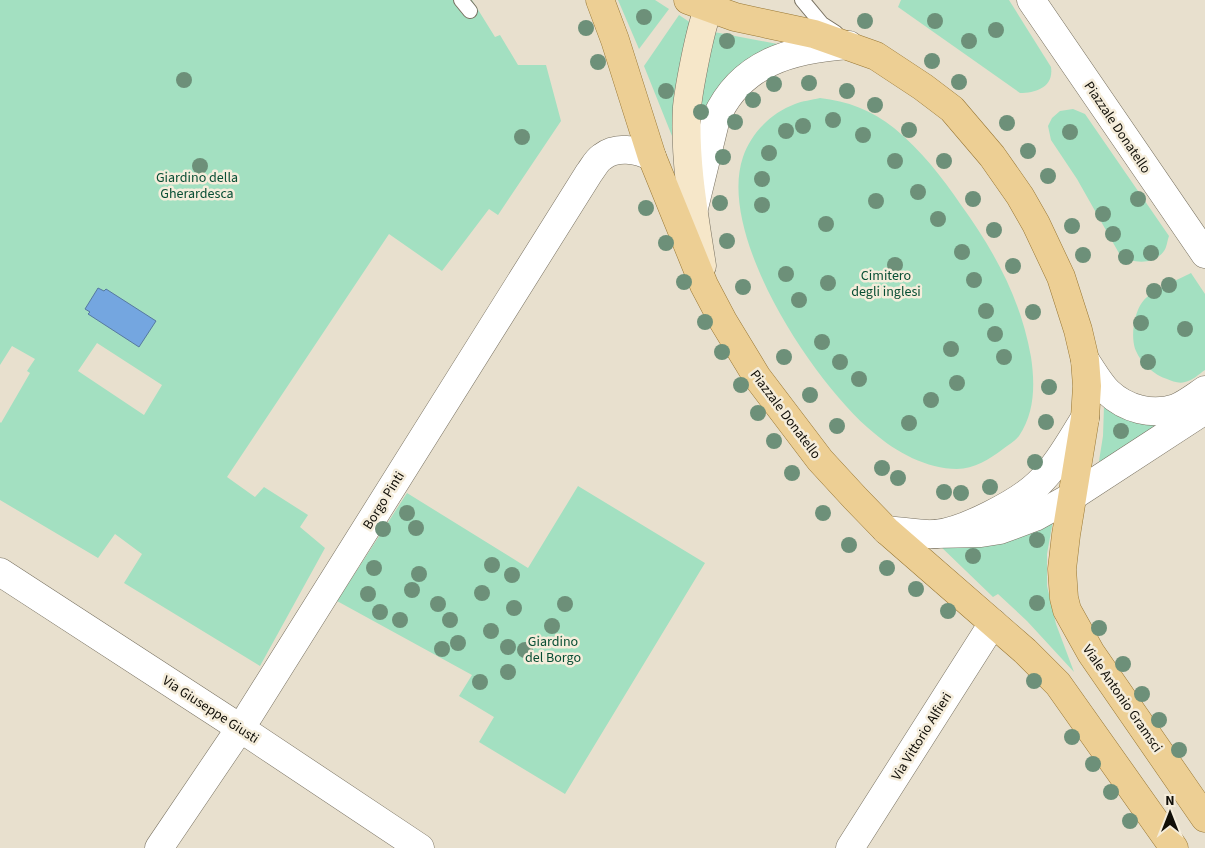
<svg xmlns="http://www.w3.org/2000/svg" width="1205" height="848" font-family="'Source Sans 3',sans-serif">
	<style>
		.green { fill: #a3e0c1; fill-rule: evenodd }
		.water { fill: #74a6e0; stroke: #56799f }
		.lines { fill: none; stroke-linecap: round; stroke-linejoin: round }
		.lane-casing { stroke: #797262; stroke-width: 16 }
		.street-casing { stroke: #797262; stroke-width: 29 }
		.secondary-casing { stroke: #797262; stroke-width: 29 }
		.primary-casing { stroke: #987734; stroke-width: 29 }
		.lane { stroke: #fff; stroke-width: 14 }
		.street { stroke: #fff; stroke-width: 28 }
		.secondary { stroke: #f6e7c9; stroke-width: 28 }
		.primary { stroke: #edcf94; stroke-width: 28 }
		.tree { fill: #6d9079 }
		.labels { text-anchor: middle; stroke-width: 5; stroke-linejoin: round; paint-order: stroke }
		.street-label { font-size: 14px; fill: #110f08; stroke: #f5eddb }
		.park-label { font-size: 14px; fill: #084e34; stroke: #f5eddb }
	</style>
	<rect width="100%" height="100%" fill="#e8e0ce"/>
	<g class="green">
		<path d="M0,0H472L495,37L500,35L518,65H546L561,121L498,215L489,209L442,271L389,234L227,477L255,497L264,487L308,515L300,527L325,548L260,666L124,583L142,554L115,534L98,558L0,500V422L1,423L30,373L27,371L35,359L12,346L0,365ZM97,343L162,385L144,415L78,371Z"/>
		<path d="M618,0H655L669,9L639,49Z"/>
		<path d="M901,0H1009L1051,67C1054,87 1036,93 1020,93L898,7Z"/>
		<path d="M679,15L694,25L684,166L644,66Z"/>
		<path d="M714,32L788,46L765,55L700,166L696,120Z"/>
		<path d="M820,98C847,101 872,110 894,128C921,150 942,177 961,205C995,252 1021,300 1031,357C1035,384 1035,412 1019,436C1015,441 1008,445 1003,449C990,459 974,469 957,469C927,469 896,452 874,433C815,385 716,236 743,157C751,133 771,113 795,104C802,101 812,100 820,98Z"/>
		<path d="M1073,109L1085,114L1169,236C1167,241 1167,247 1164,251C1154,265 1133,264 1120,255L1077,179L1051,140L1048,126L1052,118L1060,111Z"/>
		<path d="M1191,273L1205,294V370C1199,374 1192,381 1185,382C1179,384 1172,381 1167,379C1154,375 1141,363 1136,351C1130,337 1134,311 1144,300C1152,291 1179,279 1191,273Z"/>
		<path d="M1104,406L1139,424L1165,423L1104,464L1099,461L1103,436Z"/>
		<path d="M578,486L705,563L565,794L479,742L494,717L459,696L472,675L337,601L407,493L528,568Z"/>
		<path d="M1054,515L1047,554V586L1056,624L1074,672L1027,621L998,594L993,597L937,543Z"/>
	</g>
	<path class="water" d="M98,288L104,291L106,289L156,321L139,347L88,314L90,312L85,309Z"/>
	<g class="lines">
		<defs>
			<g id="lane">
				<path d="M461,0L470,11"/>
				<path d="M802,0L822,24L836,33"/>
			</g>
			<g id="street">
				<path d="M1031,0L1205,254"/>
				<path d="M694,208L716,118C741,62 792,49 849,45"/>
				<path d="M1085,360C1092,370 1099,383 1108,392C1126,409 1152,416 1176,408C1186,404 1196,396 1205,390"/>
				<path d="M886,530C900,531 923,535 936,534C964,531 1018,503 1038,484C1057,466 1071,440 1085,418"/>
				<path d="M934,534L981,533L1000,530L1035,517L1073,496L1205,410"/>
				<path d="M0,572L240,728L420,848"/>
				<path d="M159,848L249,715L589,173C593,168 596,161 602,157C616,146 637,149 652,157"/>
				<path d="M850,848L993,623"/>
			</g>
			<path id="secondary" d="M702,266C694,214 684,160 687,107C689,88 693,69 697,50C701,33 704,15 714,0"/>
			<g id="primary">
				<path d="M600,0L615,40L652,157L704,285L723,321L757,377L820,460L855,498L886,530L1025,651L1058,684L1174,848"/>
				<path d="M688,0L735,17L814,34L876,56L923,87L952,109L992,156L1020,196L1036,224L1061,277L1078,330L1085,360L1087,386L1085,418L1066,535L1062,569L1064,598L1067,610L1091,653L1205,818"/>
			</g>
		</defs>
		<use href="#lane" class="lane-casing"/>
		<use href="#street" class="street-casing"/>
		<use href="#secondary" class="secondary-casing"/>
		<use href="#primary" class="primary-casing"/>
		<use href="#lane" class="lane"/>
		<use href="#street" class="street"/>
		<use href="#secondary" class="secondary"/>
		<use href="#primary" class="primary"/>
	</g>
	<g class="tree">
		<circle cx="644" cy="17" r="8"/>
		<circle cx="865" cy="21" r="8"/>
		<circle cx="935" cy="21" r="8"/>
		<circle cx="586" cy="28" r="8"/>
		<circle cx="996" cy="30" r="8"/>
		<circle cx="727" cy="41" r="8"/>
		<circle cx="969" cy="41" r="8"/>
		<circle cx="932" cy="61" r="8"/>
		<circle cx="598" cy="62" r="8"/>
		<circle cx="184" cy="80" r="8"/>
		<circle cx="959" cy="82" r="8"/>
		<circle cx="809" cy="83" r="8"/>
		<circle cx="774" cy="84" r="8"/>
		<circle cx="666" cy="91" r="8"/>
		<circle cx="847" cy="91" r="8"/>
		<circle cx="753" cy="100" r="8"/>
		<circle cx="875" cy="105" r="8"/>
		<circle cx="701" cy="112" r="8"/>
		<circle cx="833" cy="120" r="8"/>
		<circle cx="735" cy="122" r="8"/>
		<circle cx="1007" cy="123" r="8"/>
		<circle cx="803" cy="126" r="8"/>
		<circle cx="909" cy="130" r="8"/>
		<circle cx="786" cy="131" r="8"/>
		<circle cx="1070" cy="132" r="8"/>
		<circle cx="863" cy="135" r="8"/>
		<circle cx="522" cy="137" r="8"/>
		<circle cx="1028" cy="151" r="8"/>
		<circle cx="769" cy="153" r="8"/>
		<circle cx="723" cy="157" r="8"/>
		<circle cx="895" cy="161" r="8"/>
		<circle cx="944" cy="161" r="8"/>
		<circle cx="200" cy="166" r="8"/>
		<circle cx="1048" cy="176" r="8"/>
		<circle cx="762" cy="179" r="8"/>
		<circle cx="918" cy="192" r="8"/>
		<circle cx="973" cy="199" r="8"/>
		<circle cx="1138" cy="199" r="8"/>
		<circle cx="876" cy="201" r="8"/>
		<circle cx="720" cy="203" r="8"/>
		<circle cx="762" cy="205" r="8"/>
		<circle cx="646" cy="208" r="8"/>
		<circle cx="1103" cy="214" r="8"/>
		<circle cx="938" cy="219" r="8"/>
		<circle cx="826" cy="224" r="8"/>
		<circle cx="1072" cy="226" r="8"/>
		<circle cx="994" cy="230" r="8"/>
		<circle cx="1113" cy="234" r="8"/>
		<circle cx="727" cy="241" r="8"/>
		<circle cx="666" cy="243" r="8"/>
		<circle cx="962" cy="252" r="8"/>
		<circle cx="1151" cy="253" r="8"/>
		<circle cx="1083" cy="255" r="8"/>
		<circle cx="1126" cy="257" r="8"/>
		<circle cx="895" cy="265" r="8"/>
		<circle cx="1013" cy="266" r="8"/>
		<circle cx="786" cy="274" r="8"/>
		<circle cx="974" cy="280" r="8"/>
		<circle cx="684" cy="282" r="8"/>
		<circle cx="828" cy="283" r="8"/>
		<circle cx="1169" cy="285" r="8"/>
		<circle cx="743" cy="287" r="8"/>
		<circle cx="1154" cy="291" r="8"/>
		<circle cx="799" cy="300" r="8"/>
		<circle cx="986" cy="311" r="8"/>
		<circle cx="1033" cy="312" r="8"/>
		<circle cx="705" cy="322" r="8"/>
		<circle cx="1141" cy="323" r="8"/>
		<circle cx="1185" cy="329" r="8"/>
		<circle cx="995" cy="334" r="8"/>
		<circle cx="822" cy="342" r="8"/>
		<circle cx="951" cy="349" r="8"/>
		<circle cx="722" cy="352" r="8"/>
		<circle cx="784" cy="357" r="8"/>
		<circle cx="1004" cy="357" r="8"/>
		<circle cx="840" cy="362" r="8"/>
		<circle cx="1148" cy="362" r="8"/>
		<circle cx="859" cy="379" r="8"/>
		<circle cx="957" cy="383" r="8"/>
		<circle cx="741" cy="385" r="8"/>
		<circle cx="1049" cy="387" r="8"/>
		<circle cx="810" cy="395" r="8"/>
		<circle cx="931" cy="400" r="8"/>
		<circle cx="758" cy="413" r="8"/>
		<circle cx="1046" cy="422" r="8"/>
		<circle cx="909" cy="423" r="8"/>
		<circle cx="837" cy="426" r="8"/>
		<circle cx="1121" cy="431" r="8"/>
		<circle cx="774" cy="441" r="8"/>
		<circle cx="1035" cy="462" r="8"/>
		<circle cx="882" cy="468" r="8"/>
		<circle cx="792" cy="473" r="8"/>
		<circle cx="898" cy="478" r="8"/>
		<circle cx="990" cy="487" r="8"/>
		<circle cx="944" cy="492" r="8"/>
		<circle cx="961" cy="493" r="8"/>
		<circle cx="407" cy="513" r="8"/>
		<circle cx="823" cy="513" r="8"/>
		<circle cx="416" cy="528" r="8"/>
		<circle cx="383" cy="529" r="8"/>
		<circle cx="1037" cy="540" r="8"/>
		<circle cx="849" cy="545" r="8"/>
		<circle cx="973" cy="556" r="8"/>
		<circle cx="492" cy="565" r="8"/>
		<circle cx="374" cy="568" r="8"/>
		<circle cx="887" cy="568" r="8"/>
		<circle cx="419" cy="574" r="8"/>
		<circle cx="512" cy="575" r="8"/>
		<circle cx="916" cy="589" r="8"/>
		<circle cx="412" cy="590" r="8"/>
		<circle cx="482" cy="593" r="8"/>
		<circle cx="368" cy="594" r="8"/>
		<circle cx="1037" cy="603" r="8"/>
		<circle cx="438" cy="604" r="8"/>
		<circle cx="565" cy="604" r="8"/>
		<circle cx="514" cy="608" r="8"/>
		<circle cx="948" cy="611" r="8"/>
		<circle cx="380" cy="612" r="8"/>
		<circle cx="400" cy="620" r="8"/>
		<circle cx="450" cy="620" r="8"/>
		<circle cx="552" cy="626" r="8"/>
		<circle cx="1099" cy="628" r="8"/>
		<circle cx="491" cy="631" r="8"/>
		<circle cx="458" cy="643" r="8"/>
		<circle cx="508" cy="647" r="8"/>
		<circle cx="442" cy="649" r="8"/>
		<circle cx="525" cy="650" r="8"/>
		<circle cx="1123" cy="664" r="8"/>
		<circle cx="508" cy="672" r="8"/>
		<circle cx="1034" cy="681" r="8"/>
		<circle cx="480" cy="682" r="8"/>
		<circle cx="1142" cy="694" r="8"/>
		<circle cx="1159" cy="720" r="8"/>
		<circle cx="1072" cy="737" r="8"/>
		<circle cx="1179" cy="750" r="8"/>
		<circle cx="1093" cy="764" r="8"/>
		<circle cx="1111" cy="792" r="8"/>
		<circle cx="1130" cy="821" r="8"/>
	</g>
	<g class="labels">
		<g class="street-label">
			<text transform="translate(1118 127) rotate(56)" y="5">Piazzale Donatello</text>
			<text transform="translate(786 414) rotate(53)" y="5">Piazzale Donatello</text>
			<text transform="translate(383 500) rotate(-58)" y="5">Borgo Pinti</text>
			<text transform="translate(1123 698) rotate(55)" y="5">Viale Antonio Gramsci</text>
			<text transform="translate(211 709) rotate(33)" y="5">Via Giuseppe Giusti</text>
			<text transform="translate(921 736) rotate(-58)" y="5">Via Vittorio Alfieri</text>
		</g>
		<g class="park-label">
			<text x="197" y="182">Giardino della<tspan x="197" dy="16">Gherardesca</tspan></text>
			<text x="886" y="280">Cimitero<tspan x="886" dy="16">degli inglesi</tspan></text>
			<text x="553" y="646">Giardino<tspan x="553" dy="16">del Borgo</tspan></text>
		</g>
	</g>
	<g transform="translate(1170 813)" stroke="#f5eddb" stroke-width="4" paint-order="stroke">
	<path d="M0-4L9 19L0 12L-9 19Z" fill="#110f08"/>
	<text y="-8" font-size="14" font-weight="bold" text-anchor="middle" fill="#110f08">N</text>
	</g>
</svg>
